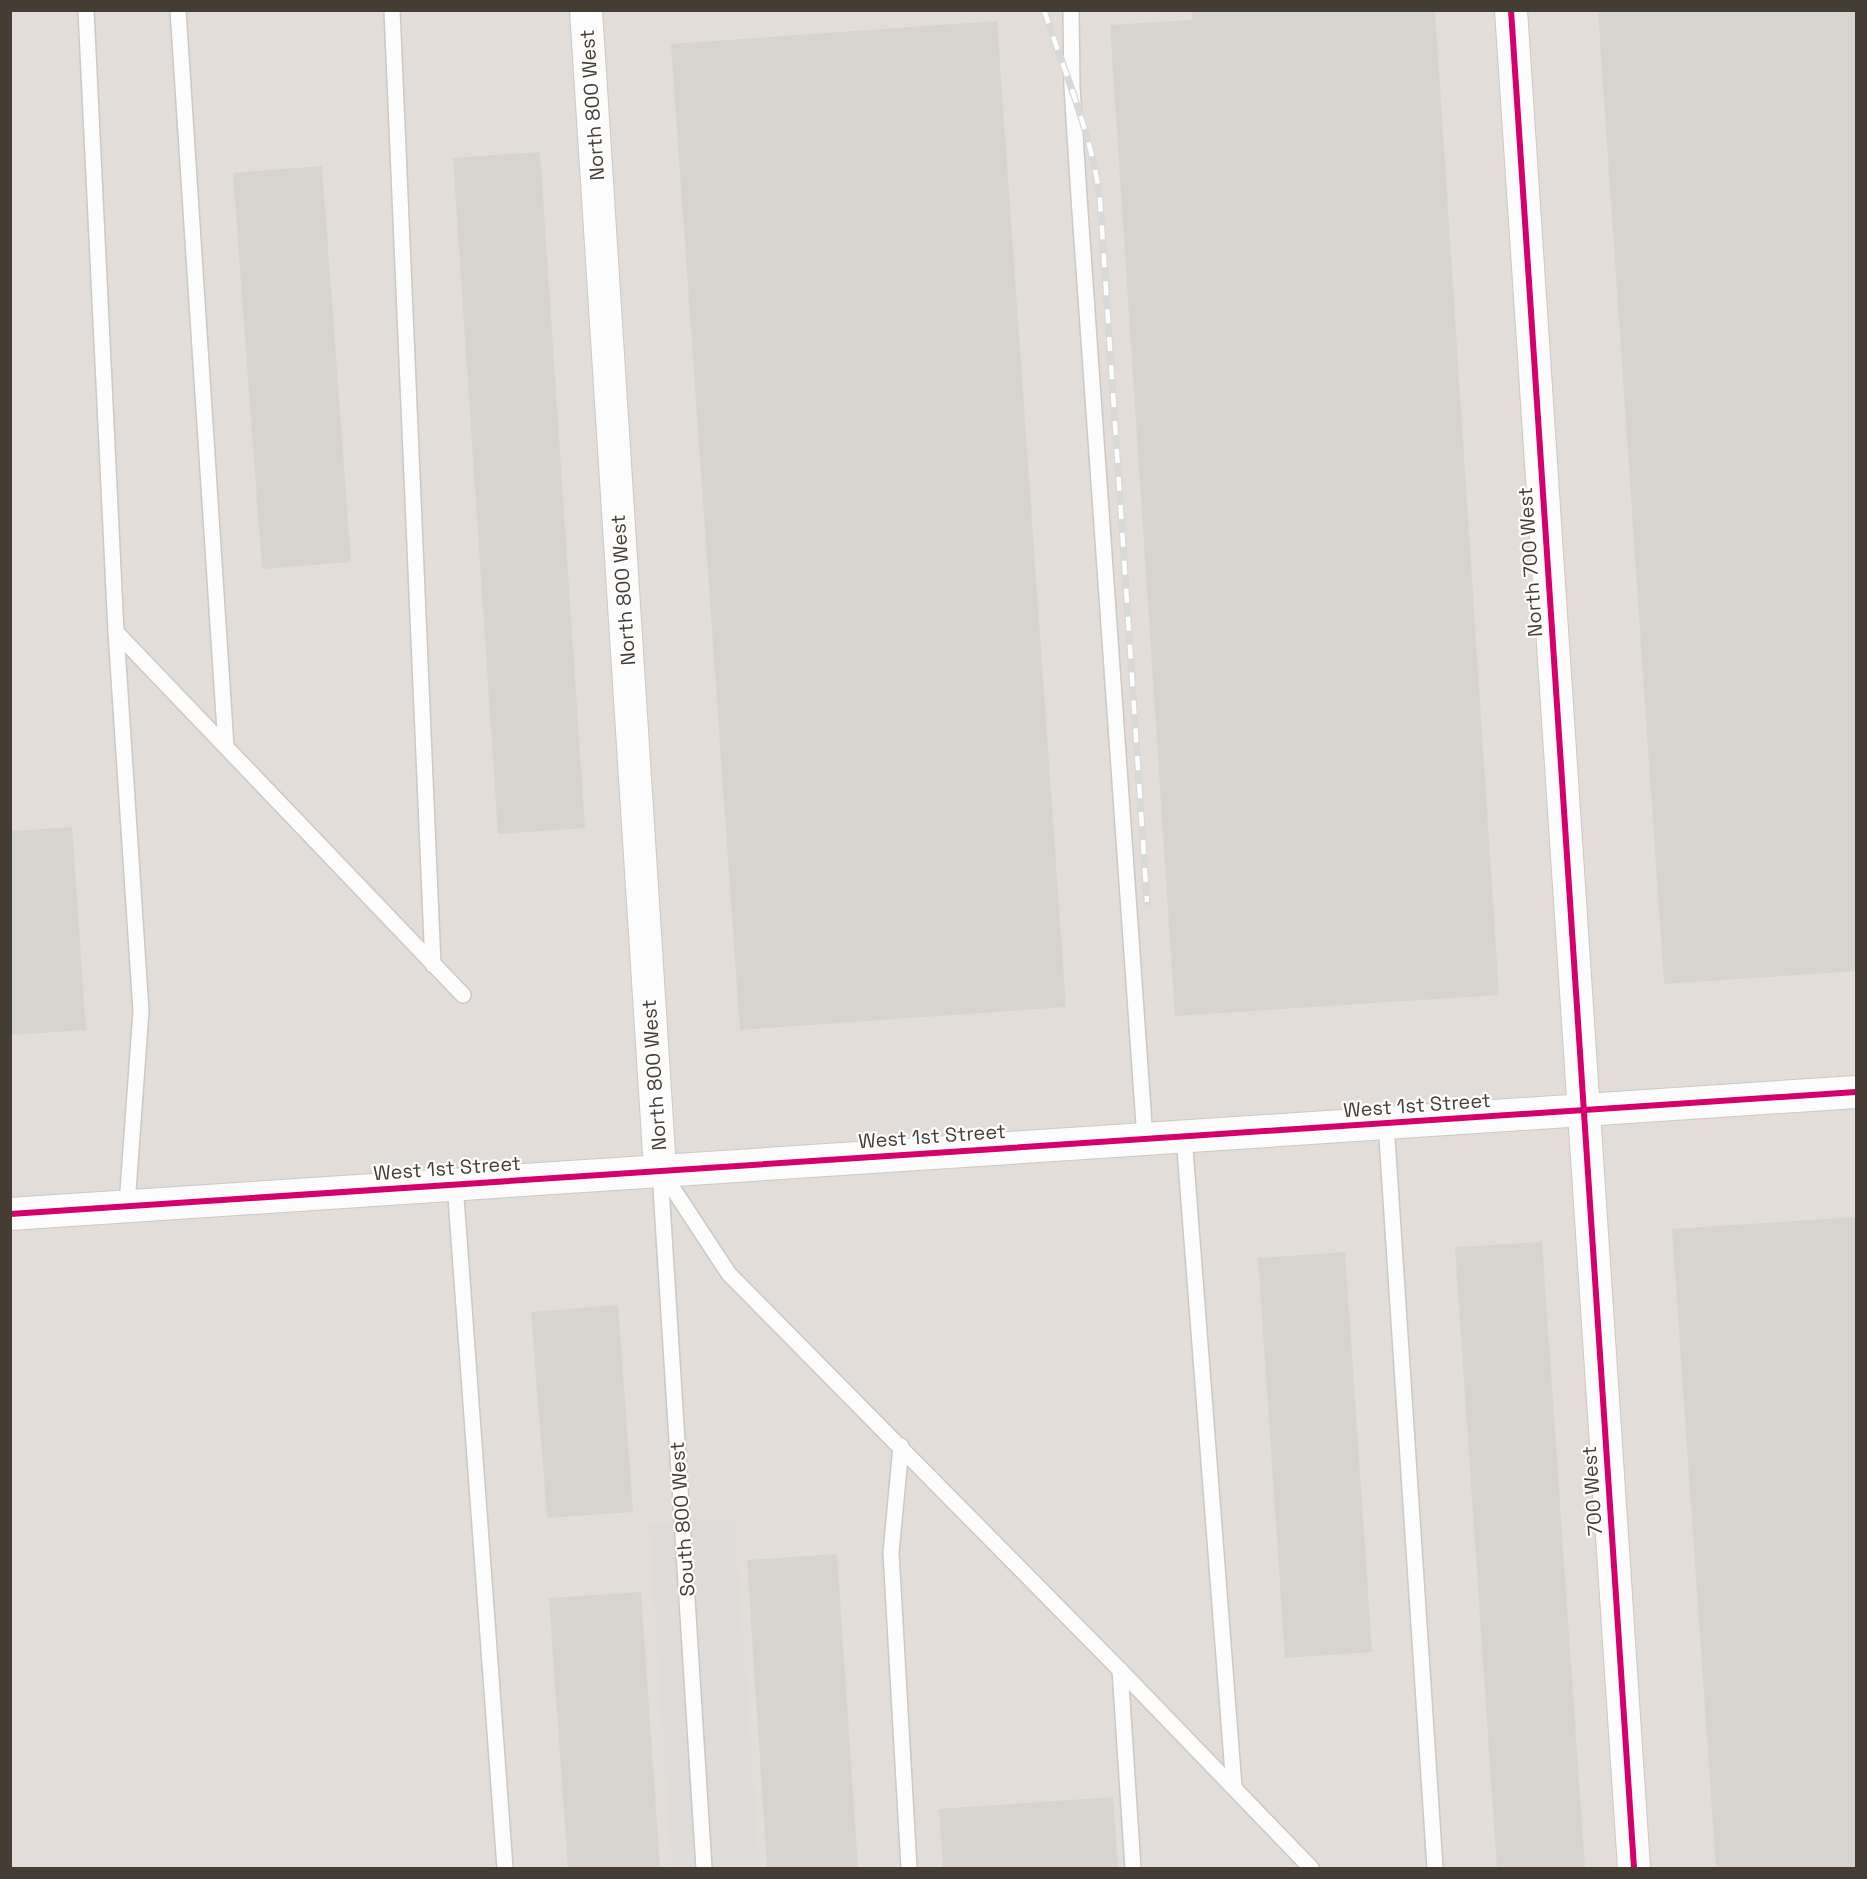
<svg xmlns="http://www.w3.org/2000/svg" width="1867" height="1879" font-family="'Space Grotesk',sans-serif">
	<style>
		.industrial { fill: #e2ddd9 }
		.parking { fill: #dedbd8 }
		.building { fill: #d7d3cf }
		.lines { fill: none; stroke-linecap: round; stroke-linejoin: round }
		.service-casing { stroke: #ccc8c4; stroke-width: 18 }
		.minor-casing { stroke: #ccc8c4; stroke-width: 34 }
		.service { stroke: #fdfcfc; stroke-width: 15 }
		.minor { stroke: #fdfcfc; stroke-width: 32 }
		.rail-casing { stroke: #d8d8d7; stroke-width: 7 }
		.rail { stroke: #fff; stroke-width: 4.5; stroke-dasharray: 14; stroke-linecap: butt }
		.cycleway-casing { stroke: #fff; stroke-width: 10 }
		.cycleway { stroke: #d6006c; stroke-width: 6 }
		.labels { text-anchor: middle; stroke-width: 4.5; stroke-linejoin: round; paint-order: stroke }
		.street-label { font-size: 20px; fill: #453d34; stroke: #fff }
	</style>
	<rect width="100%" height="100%" fill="#efece8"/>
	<rect class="industrial" x="11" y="11" width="1845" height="1857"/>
	<path class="parking" d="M734,1518L760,1868H672L649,1525Z"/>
	<g class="building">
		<path d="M1192,10H1435L1499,995L1175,1016L1110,25L1192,20Z"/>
		<path d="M1598,10H1856V971L1664,984Z"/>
		<path d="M997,21L1066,1007L740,1030L671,44Z"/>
		<path d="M540,152L585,828L498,834L453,158Z"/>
		<path d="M322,166L351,562L262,569L233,173Z"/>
		<path d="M72,827L86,1030L10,1035V831Z"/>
		<path d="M1856,1217V1868H1716L1672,1229Z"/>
		<path d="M1542,1242L1585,1868H1497L1455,1247Z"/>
		<path d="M1345,1252L1372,1652L1285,1658L1258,1258Z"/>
		<path d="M618,1305L633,1512L547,1518L531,1312Z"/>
		<path d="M837,1554L858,1868H767L747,1560Z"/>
		<path d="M641,1592L660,1868H568L549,1598Z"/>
		<path d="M1113,1797L1118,1868H943L939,1809Z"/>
	</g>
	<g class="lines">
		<defs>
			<g id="service">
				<path d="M86,10L116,632L141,1011L127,1205"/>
				<path d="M178,10L226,747"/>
				<path d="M392,10L433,965"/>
				<path d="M1071,10L1072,87L1079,197L1145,1139"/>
				<path d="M116,632L463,995"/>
				<path d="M1386,1123L1435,1868"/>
				<path d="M1184,1136L1234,1787"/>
				<path d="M660,1169L729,1274L1120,1670L1311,1868"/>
				<path d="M660,1172L704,1868"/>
				<path d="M455,1184L505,1868"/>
				<path d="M901,1446L891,1553L909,1868"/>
				<path d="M1120,1670L1133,1868"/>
			</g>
			<g id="minor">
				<path d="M586,10L660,1169"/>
				<path d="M1511,10L1634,1868"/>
				<path d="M10,1214L1856,1092"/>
			</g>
		</defs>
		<use href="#service" class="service-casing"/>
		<use href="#minor" class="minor-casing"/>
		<use href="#service" class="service"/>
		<use href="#minor" class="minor"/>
		<defs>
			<path id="rail" d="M1044,10C1065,74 1092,134 1100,200L1147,902"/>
		</defs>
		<use href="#rail" class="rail-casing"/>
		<use href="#rail" class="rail"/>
		<defs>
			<g id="cycleway">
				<path d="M1511,10L1634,1868"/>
				<path d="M10,1214L1856,1092"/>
			</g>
		</defs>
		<use href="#cycleway" class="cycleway-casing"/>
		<use href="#cycleway" class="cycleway"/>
	</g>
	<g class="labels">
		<g class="street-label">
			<text transform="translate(592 105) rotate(-94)" y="7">North 800 West</text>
			<text transform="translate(1530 562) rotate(-94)" y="7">North 700 West</text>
			<text transform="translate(623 590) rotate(-94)" y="7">North 800 West</text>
			<text transform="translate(654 1075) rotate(-94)" y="7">North 800 West</text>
			<text transform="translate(1417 1105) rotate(-4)" y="7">West 1st Street</text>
			<text transform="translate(932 1136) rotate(-4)" y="7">West 1st Street</text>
			<text transform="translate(447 1168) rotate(-4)" y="7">West 1st Street</text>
			<text transform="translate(1592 1491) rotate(-94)" y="7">700 West</text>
			<text transform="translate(682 1519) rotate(-94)" y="7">South 800 West</text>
		</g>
	</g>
	<rect width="1867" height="1879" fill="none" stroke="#453d34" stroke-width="24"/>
</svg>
